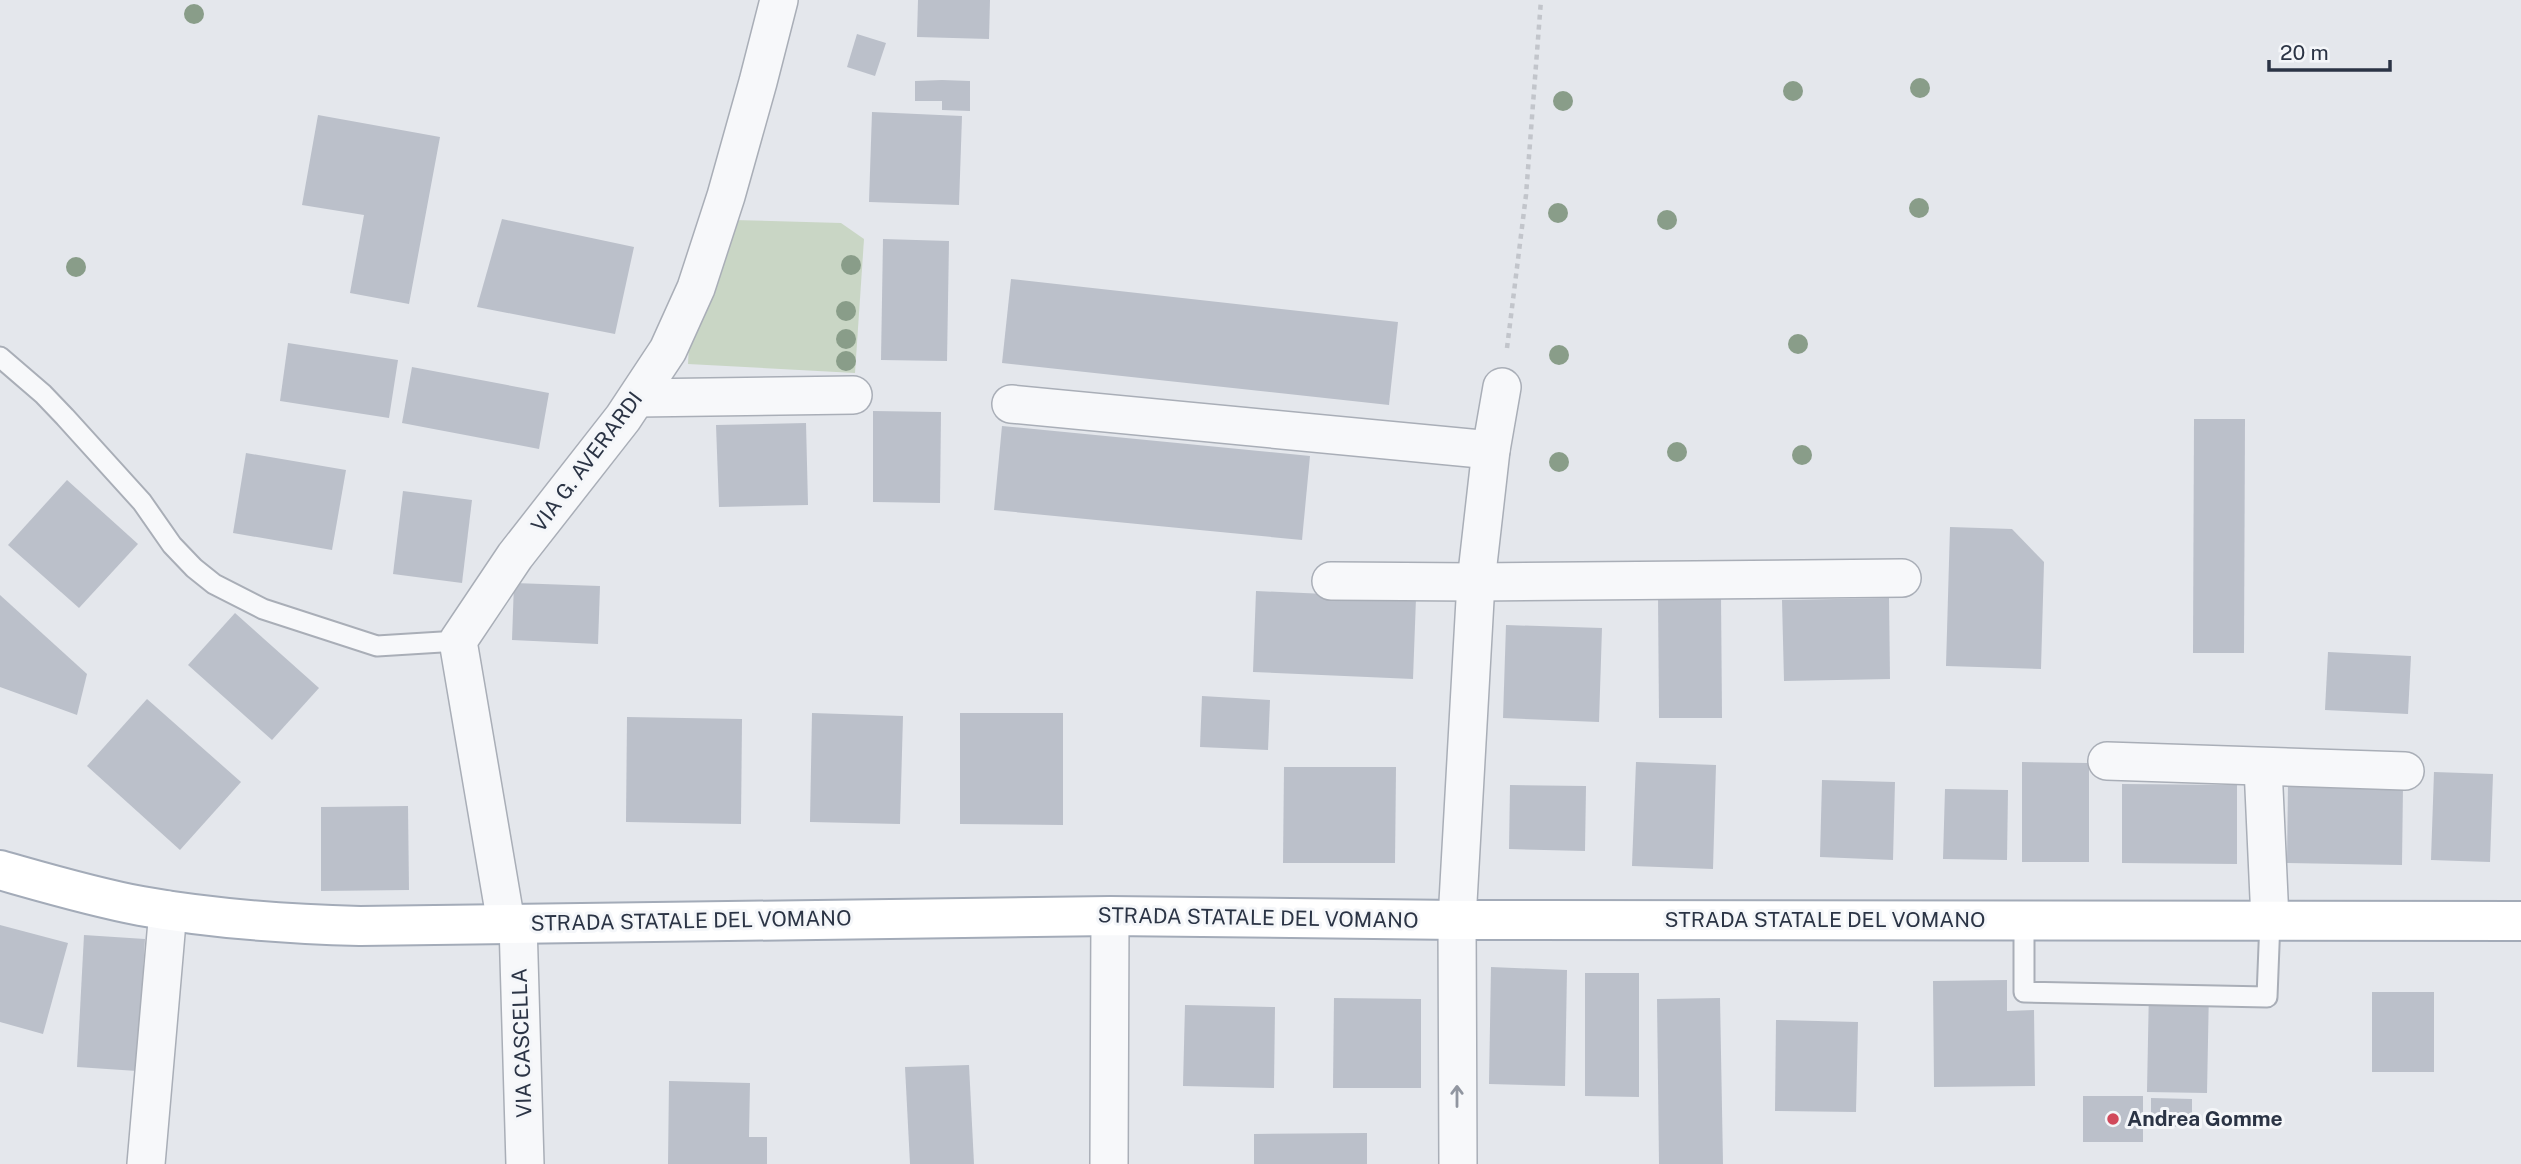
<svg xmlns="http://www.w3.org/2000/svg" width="2521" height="1164" font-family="'Public Sans',sans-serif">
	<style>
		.green { fill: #c9d6c5 }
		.building { fill: #bbc0ca }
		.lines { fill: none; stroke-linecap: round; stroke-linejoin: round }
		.service-casing { stroke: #a9aeb7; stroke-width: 23 }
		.minor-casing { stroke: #a9aeb7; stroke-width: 40 }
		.primary-casing { stroke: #a3abb8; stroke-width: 42 }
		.path { stroke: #c2c5cb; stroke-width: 4.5; stroke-dasharray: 5 5; stroke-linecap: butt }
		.service { stroke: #f7f8fa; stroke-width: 19 }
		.minor { stroke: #f7f8fa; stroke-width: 37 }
		.primary { stroke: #fff; stroke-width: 38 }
		.tree { fill: #899d89 }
		.oneway { stroke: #9196a0 }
		.poi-dot { fill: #d1495b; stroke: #f4f6f9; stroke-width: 2.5 }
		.labels { text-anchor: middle; stroke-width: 6; stroke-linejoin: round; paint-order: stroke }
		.street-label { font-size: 21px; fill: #2b3445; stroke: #f4f6f9 }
		.poi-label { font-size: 21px; font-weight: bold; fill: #2b3445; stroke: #f4f6f9; text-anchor: start }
	</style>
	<rect width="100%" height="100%" fill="#e4e7ec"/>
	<path class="green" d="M733,220L841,223L864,239L855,373L688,364L690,326Z"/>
	<g class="building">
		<path d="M918,0H990L989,39L917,37Z"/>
		<path d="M857,34L886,43L875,76L847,67Z"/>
		<path d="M942,80L970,81V111L942,110V101H915V81Z"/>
		<path d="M872,112L962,116L959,205L869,202Z"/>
		<path d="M318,115L440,137L409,304L350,293L364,215L302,205Z"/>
		<path d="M502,219L634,247L615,334L477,307Z"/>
		<path d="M883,239L949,241L947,361L881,360Z"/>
		<path d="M1011,279L1398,322L1389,405L1002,363Z"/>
		<path d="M288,343L398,360L389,418L280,401Z"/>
		<path d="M412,367L549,393L539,449L402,423Z"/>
		<path d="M873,411L941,412L940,503L873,502Z"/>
		<path d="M2194,419H2245L2244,653H2193Z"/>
		<path d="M806,423L808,505L719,507L716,425Z"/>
		<path d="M1002,426L1310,456L1302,540L994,510Z"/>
		<path d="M246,453L346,470L332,550L233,533Z"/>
		<path d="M67,480L138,544L79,608L8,545Z"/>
		<path d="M403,491L472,500L462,583L393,574Z"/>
		<path d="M1950,527L2012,529L2044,562L2041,669L1946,666Z"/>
		<path d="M514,583L600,586L598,644L512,640Z"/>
		<path d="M1256,591L1416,598L1413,679L1253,672Z"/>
		<path d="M0,595L87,674L77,715L0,687Z"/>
		<path d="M1658,596H1721L1722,718H1659Z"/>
		<path d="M1889,598L1890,679L1784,681L1782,600Z"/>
		<path d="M235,613L319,688L272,740L188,665Z"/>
		<path d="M1506,625L1602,628L1599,722L1503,718Z"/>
		<path d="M2328,652L2411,656L2408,714L2325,710Z"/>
		<path d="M1202,696L1270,700L1268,750L1200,747Z"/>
		<path d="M147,699L241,782L180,850L87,766Z"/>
		<path d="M812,713L903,716L900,824L810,822Z"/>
		<path d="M960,713H1063V825L960,824Z"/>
		<path d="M627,717L742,719L741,824L626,822Z"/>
		<path d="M1636,762L1716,765L1713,869L1632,866Z"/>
		<path d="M2022,762L2089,763V862H2022Z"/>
		<path d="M1284,767H1396L1395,863H1283Z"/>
		<path d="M2434,772L2493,774L2490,862L2431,860Z"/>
		<path d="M1822,780L1895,782L1893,860L1820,857Z"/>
		<path d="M2122,784L2237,785V864L2122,863Z"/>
		<path d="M2288,784L2403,785L2402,865L2287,863Z"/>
		<path d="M1510,785L1586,786L1585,851L1509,849Z"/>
		<path d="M1945,789L2008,790L2007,860L1943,859Z"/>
		<path d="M408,806L409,890L321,891V807Z"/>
		<path d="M0,925L68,943L43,1034L0,1022Z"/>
		<path d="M84,935L145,939L137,1071L77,1067Z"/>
		<path d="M1491,967L1567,970L1565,1086L1489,1084Z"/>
		<path d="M1585,973H1639V1097L1585,1096Z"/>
		<path d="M2007,980V1011L2034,1010L2035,1086L1934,1087L1933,981Z"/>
		<path d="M2149,987L2209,988L2207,1093L2147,1092Z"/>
		<rect x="2372" y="992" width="62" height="80"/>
		<path d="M1334,998L1421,999V1088H1333Z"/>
		<path d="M1720,998L1723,1164H1659L1657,999Z"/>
		<path d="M1185,1005L1275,1007L1274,1088L1183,1086Z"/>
		<path d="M1776,1020L1858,1022L1856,1112L1775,1111Z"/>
		<path d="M969,1065L974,1164H910L905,1067Z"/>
		<path d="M669,1081L750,1083L749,1137H767V1164H668Z"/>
		<rect x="2083" y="1096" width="60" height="46"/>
		<path d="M2151,1098L2192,1099V1127L2151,1126Z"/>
		<path d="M1367,1133V1164H1254V1134Z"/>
	</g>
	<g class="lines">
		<defs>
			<g id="service">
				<path d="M0,357L43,394L65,417L142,502L172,545L194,568L214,584L263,609L377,646L458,641"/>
				<path d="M2024,920V992L2267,997L2270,920"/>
			</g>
			<g id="minor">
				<path d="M637,398L853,395"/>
				<path d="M1011,404L1491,450"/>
				<path d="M1331,581L1476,582L1902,578"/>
				<path d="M2107,761L2405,771"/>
				<path d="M2263,767L2270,920"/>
				<path d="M506,923L458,641L515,556L623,418L668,350L696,288L726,196L758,82L779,0"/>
				<path d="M518,923L525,1164"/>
				<path d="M146,1164L168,910"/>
				<path d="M1109,1164L1110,916"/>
				<path d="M1458,1164L1457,920L1476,582L1491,450L1502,387"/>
			</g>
			<path id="primary" d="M0,870C46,883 93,897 141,906C213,919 286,924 360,926L1110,916L1457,920L2521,921"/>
		</defs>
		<use href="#service" class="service-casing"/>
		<use href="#minor" class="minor-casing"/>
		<use href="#primary" class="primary-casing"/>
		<path class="path" d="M1507,348L1526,195L1541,0"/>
		<use href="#service" class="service"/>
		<use href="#minor" class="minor"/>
		<use href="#primary" class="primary"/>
	</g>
	<g class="tree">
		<circle cx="194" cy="14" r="10"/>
		<circle cx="1920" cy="88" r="10"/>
		<circle cx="1793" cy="91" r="10"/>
		<circle cx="1563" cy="101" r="10"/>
		<circle cx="1919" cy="208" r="10"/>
		<circle cx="1558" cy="213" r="10"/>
		<circle cx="1667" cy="220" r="10"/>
		<circle cx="851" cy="265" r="10"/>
		<circle cx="76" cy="267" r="10"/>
		<circle cx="846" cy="311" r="10"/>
		<circle cx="846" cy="339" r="10"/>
		<circle cx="1798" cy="344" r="10"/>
		<circle cx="1559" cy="355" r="10"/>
		<circle cx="846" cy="361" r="10"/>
		<circle cx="1677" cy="452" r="10"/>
		<circle cx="1802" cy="455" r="10"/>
		<circle cx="1559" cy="462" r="10"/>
	</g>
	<defs><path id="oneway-shaft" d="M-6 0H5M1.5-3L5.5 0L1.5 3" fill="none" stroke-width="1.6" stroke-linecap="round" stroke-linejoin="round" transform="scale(1.75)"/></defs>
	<use class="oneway" href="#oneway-shaft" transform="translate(1457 1096) rotate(-90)"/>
	<circle class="poi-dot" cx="2113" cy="1119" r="7"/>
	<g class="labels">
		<g class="street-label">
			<text transform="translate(587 462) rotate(-53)" y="7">VIA G. AVERARDI</text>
			<text transform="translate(1258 918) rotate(1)" y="7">STRADA STATALE DEL VOMANO</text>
			<text x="1825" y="927">STRADA STATALE DEL VOMANO</text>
			<text transform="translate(691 921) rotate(-1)" y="7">STRADA STATALE DEL VOMANO</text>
			<text transform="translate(522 1043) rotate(-92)" y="7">VIA CASCELLA</text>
		</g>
		<g class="poi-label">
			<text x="2127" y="1126">Andrea Gomme</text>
		</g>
	</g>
	<path d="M2269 60v10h121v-10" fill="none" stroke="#2b3445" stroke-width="3.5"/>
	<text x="2280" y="60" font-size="21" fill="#2b3445" stroke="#f4f6f9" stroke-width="5" paint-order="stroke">20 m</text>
</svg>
